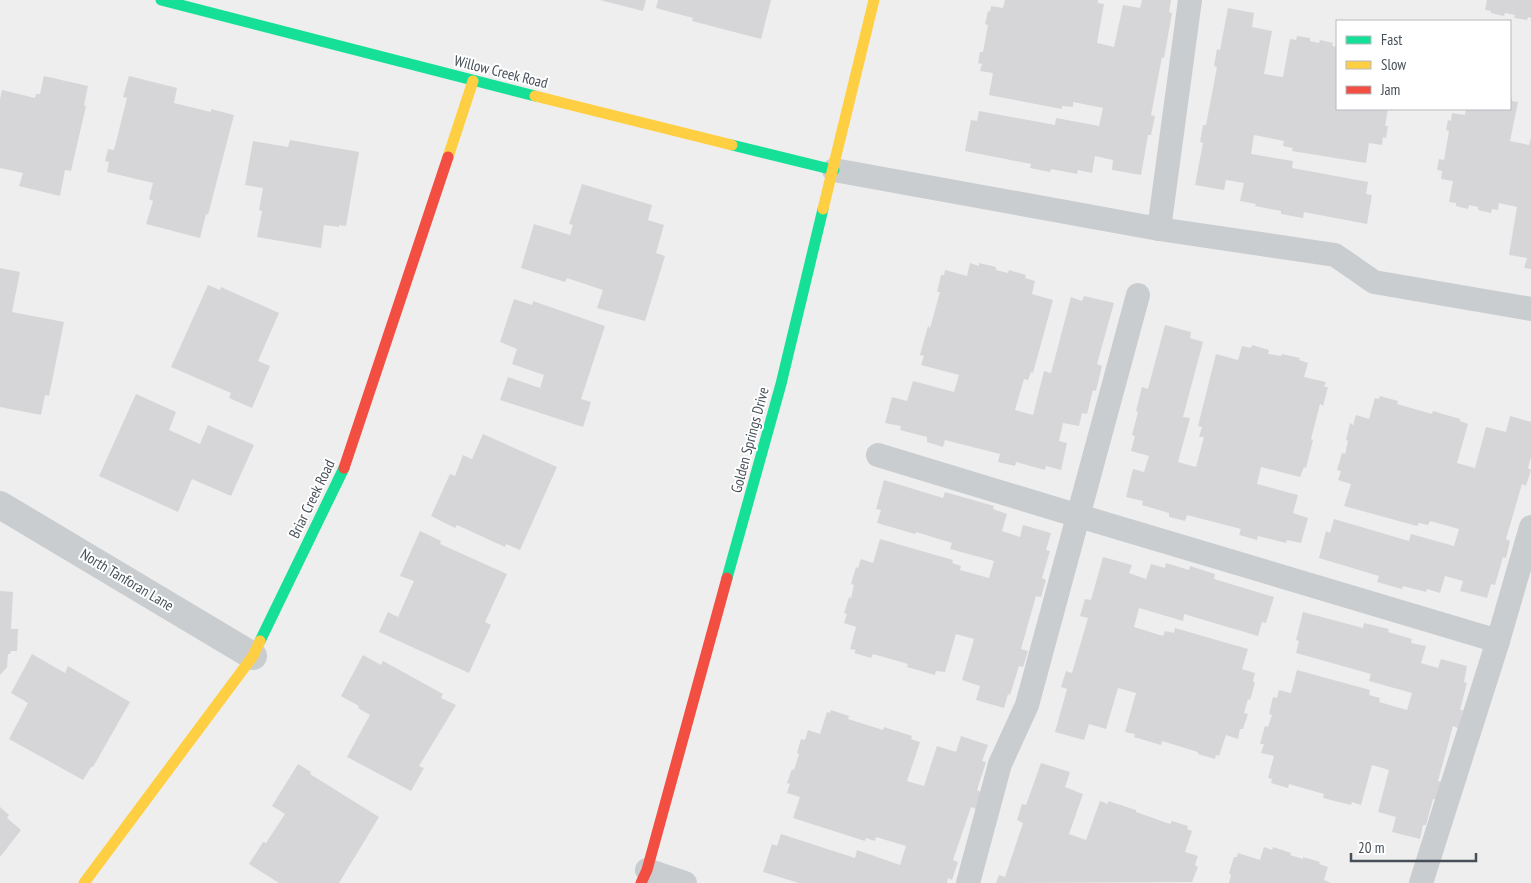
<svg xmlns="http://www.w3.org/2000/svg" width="1531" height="883" font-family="'PT Sans Narrow',sans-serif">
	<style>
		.building { fill: #d6d6d8 }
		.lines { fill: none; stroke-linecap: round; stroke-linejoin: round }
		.lane { stroke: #cacdcf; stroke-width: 24 }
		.street { stroke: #cacdcf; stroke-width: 28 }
		.fast { stroke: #16e098; stroke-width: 11 }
		.slow { stroke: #ffcf43; stroke-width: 11 }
		.jam { stroke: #f24e42; stroke-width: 11 }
		.labels { text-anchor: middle; stroke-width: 4; stroke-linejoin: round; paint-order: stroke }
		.street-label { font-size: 15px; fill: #475059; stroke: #fff }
	</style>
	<rect width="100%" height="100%" fill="#efeeee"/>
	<g class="building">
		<path d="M600,0H646L643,11Z"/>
		<path d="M658,0H771L761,39L692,21L693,18L656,8Z"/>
		<path d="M1005,0H1098V3L1104,4L1097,43L1114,47L1123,5L1140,8L1142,0H1171L1169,12L1172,13L1164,58L1162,57L1151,115L1155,116L1151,135H1148L1141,175L1112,170L1113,160L1095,156L1092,173L1078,170L1077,174L1051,169L1050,172L1030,168L1031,164L965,151L971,120L977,121L979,111L1055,125L1056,118L1099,126L1103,108L1073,102V107L1062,106V109L989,95L993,73L980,71L982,64L978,63L980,52H983L988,25L985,24L988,11L990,12L991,6L1003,8Z"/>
		<path d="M1487,0H1531V18L1528,17L1527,20L1514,18L1515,15L1505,13L1504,16L1491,13V11L1485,10Z"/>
		<path d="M1228,8L1254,13L1252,27L1272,31L1264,74L1283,77L1290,39L1296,40L1297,36L1310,38V41L1319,43L1320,40L1333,43L1332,46L1337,47V109H1388L1385,126H1388L1386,138L1383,137L1382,145L1369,143L1366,163L1292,151L1293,148L1283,146L1284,141L1254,135L1251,154L1293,161L1292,168L1368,182L1366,194L1372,195L1367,224L1304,212L1303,218L1281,214V211L1255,206L1256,204L1240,201L1244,183L1226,180L1224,190L1195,185L1203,143L1200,142L1203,125H1206L1217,67L1214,66L1217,49L1220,50Z"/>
		<path d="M44,76L88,86L84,105L86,106L71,171L65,170L60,196L19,186L23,173L0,168V99L2,90L35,98L36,94H40Z"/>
		<path d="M129,76L177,88L174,103L211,112V109L234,115L208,215L206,214L200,238L146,224L153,201L149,199L153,183L107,172L109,162L105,161L108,149L114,150L127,98L123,97Z"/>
		<path d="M1510,97L1512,98V101L1518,102L1510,141L1529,145L1531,137V269L1524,268L1527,258L1509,255L1517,207L1499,203L1498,210L1492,209L1491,213L1478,210V207L1469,205L1468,209L1456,206V203L1449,202L1453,181L1441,179L1442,171L1437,170L1439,159L1444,160L1449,131L1446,130L1448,120L1451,121L1452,113L1465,115L1466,109H1510Z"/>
		<path d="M290,140L359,152L346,226L339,225V227L324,225L321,248L257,237L262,211L259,210L263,188L245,185L253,141L288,147Z"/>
		<path d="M582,184L652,205L648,220L664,225L656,253L665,256L645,321L597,308L603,290L567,278L565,282L521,268L534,224L570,235L573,225L569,224Z"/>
		<path d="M970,263L979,266V263L996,267V270L1008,273L1009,270L1026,275L1025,278L1035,281L1032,294L1053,300L1033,373L1031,372L1028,380L1024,379L1015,410L1033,415L1044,371L1051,373L1071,297L1082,301L1084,296L1114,303L1097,364L1102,366L1096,391L1093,390L1087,414L1082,413L1079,426L1063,423L1059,441L1067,443L1061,470L1046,466L1045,470L1016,462L1015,466L998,462L1000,454L945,440L943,447L927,442V437L900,430L901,426L885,423L892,397L907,401L913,381L954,392L959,375L921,365L924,356L920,355L928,326L930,328L940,292H937L941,275H944L945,270L967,276Z"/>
		<path d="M0,268L20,272L12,312L64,322L49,396L45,395L41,415L0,407Z"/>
		<path d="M208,285L220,290L221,287L279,313L258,361L270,366L252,408L229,398L231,393L171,367Z"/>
		<path d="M514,299L532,305L533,301L605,326L581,399L591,402L583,427L500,400L508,377L540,388L544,375L512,364L517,349L500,342Z"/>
		<path d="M1165,325L1191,332L1190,338L1203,342L1183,417L1190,418L1178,462L1196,467L1204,437H1199L1202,427L1198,426L1216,354L1238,360L1242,346L1251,348L1252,345L1269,350L1268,354L1281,356L1282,354L1300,358L1299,360L1308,363L1304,377L1326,382L1324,387H1328L1323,406L1320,404L1311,439L1313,440L1306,468L1304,467L1300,477L1261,467L1257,484L1298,495L1293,513L1308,518L1301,543L1287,540L1286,543L1258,536L1257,540L1239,535L1241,529L1187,515L1185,521L1169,517V513L1142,505L1143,501L1126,497L1133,469L1144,472L1149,456L1131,451L1135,436L1132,435L1138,412L1136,411L1142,387L1148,389Z"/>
		<path d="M136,394L176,412L169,430L200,444L208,425L254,445L231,496L192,479L178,512L99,476Z"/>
		<path d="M1380,396L1398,401L1397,404L1432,414L1433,411L1460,419V421L1468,424L1457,463L1475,468L1486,427L1506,432L1510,416L1531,422V457L1528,468L1531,470L1526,486L1522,484L1506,539L1510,541L1506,558L1503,557L1495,585L1491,584L1487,598L1460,591L1463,581L1445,576L1440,593L1427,589L1426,592L1403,586L1402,589L1377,582L1379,576L1319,558L1326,531L1330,533L1334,519L1409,541L1411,534L1454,546L1459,529L1430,521L1428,525L1419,523L1417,526L1344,506L1351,484L1338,480L1341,471L1337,470L1342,453L1345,454L1348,441L1346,440L1350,423L1353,425L1356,415L1369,419L1375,398L1379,399Z"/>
		<path d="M483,434L557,467L520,550L506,544L505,547L457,525L455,528L431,516L450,474L455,476L463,455L472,459Z"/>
		<path d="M884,480L943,498L945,492L994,506L993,509L1007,514L1002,531L1020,537L1023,525L1051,533L1046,550L1050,551L1042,578L1046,580L1041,597L1036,596L1021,649L1028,651L1023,667L1019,666L1010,695L1008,694L1004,708L976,700L980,686L962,680L974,639L956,634L945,672L936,671L935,675L907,667L908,664L873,654L871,658L854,653L856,650L850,649L856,627L844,623L847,614L844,613L849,597L851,598L854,585L851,584L856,567L858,568L861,559L873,563L880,539L953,560L952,563L961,566L960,570L989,578L994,561L950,549L952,543L916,532L915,534L877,523L881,510L876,509Z"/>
		<path d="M420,531L441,541L440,544L507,574L485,622L491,625L469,673L379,632L388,612L398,617L414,581L400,576Z"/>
		<path d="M1103,557L1132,565L1129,573L1146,579L1151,564L1165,568L1166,563L1189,570L1190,566L1215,574L1214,579L1274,597L1266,623L1262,622L1258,636L1184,614L1183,621L1139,608L1134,627L1163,636L1165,631L1174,633L1175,628L1248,649L1242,669L1255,673L1253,681L1255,683L1250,700L1248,699L1244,713L1248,714L1243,729H1240L1238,739L1226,735L1219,756L1216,755L1215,759L1198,754V752L1162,741L1161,745L1134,737L1135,734L1125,732L1136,693L1118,688L1106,729L1089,724L1084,740L1055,732L1067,689L1061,687L1066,671L1072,673L1088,618L1080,616L1085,599L1091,600Z"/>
		<path d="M0,591L13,592L11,629H18L17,651H11L10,654H8L7,667L0,675Z"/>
		<path d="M1303,612L1363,628L1364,623L1389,629L1388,632L1412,639L1411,643L1426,646L1421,663L1438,668L1441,659L1467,666L1464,682L1467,683L1460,710H1463L1458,728L1453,726L1438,781L1443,782L1438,800L1433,799L1426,825H1423L1420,839L1392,832L1396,817L1378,812L1389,770L1372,765L1361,805L1352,802L1351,805L1323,798L1324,794L1289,784L1288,788L1271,783L1272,779L1268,778L1274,756L1261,753L1264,744H1260L1265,726L1268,727L1272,715L1269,714L1273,697L1277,698L1279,690L1291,693L1297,670L1370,690L1369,695L1380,698L1379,702L1407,710L1412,693L1369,681L1371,674L1296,653L1299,641L1296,640Z"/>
		<path d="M32,654L65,673L68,666L130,702L93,767H91L83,780L9,739L28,703L11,693Z"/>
		<path d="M363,655L381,665L383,661L443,694L441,698L456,705L419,766L424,768L411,791L347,757L370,715L358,708L359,706L341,696Z"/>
		<path d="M831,710L849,716L848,719L883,730L884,727L912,736L911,739L920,742L907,781L924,786L937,746L956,752L961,736L988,745L982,761L986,762L977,790L981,792L976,809L971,807L953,860L958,862L952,880L948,878L947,883H799L763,872L772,844L777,846L781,834L855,858L857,850L900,865L906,846L876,837L875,841L866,838L865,841L793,818L800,797L787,793L790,784L787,783L792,769L794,770L799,754L797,753L801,739L805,740L808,730L820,734L827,712L830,713Z"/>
		<path d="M1041,763L1070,772L1065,787L1083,794L1069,834L1086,840L1100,801L1108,804V801L1136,810V812L1170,824L1172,821L1188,826L1187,829L1192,831L1185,852L1198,856L1195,865L1198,867L1192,882L996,883L999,875L1005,877L1023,823L1017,820L1022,804L1026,805Z"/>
		<path d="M298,764L311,772L310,774L379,817L339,883H279L249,864L263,842L266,843L285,814L272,806Z"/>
		<path d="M0,807L9,815L7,818L21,830L0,857Z"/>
		<path d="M1264,847L1272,850L1273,847L1291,853L1290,855L1303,859V857L1320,862L1319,864L1328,867L1324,880L1331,883H1229L1231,875L1229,873L1234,857H1237L1238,853L1260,860Z"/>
	</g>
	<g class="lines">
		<g class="lane">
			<path d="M834,170L1159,229L1335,255L1374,282L1531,309"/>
			<path d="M1159,229L1190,0"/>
			<path d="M878,455L1079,516L1498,641"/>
			<path d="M647,870L685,883"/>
			<path d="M968,883L1000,764L1027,705L1138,295"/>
			<path d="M1421,883L1498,641L1531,527"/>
		</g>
		<path class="street" d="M0,505L253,656"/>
		<g class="fast">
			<path d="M161,0L535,96"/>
			<path d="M732,145L834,170"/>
			<path d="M727,578L781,384L823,209"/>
			<path d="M260,641L344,468"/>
		</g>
		<g class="slow">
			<path d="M535,96L732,145"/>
			<path d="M448,157L473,81"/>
			<path d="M823,209L874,0"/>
			<path d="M84,883L253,656L260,641"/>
		</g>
		<g class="jam">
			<path d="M344,468L448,157"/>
			<path d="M641,883L647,870L727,578"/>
		</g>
	</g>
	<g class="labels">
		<g class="street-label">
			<text transform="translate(501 72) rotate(14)" y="5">Willow Creek Road</text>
			<text transform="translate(750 440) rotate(-75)" y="5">Golden Springs Drive</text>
			<text transform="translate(312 499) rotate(-64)" y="5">Briar Creek Road</text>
			<text transform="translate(127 580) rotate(31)" y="5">North Tanforan Lane</text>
		</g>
	</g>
	<rect x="1336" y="20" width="175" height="90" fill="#ffffff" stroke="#b5b9bd"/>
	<rect x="1346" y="36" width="25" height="8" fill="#16e098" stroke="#b5b9bd"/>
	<text x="1381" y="45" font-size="15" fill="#475059">Fast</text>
	<rect x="1346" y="61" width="25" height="8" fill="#ffcf43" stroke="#b5b9bd"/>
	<text x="1381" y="70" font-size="15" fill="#475059">Slow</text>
	<rect x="1346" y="86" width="25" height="8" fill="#f24e42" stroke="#b5b9bd"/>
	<text x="1381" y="95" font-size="15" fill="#475059">Jam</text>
	<path d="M1351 853v8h125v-8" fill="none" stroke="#475059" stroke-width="2.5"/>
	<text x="1358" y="853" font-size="15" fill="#475059" stroke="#ffffff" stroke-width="4" paint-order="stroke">20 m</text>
</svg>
